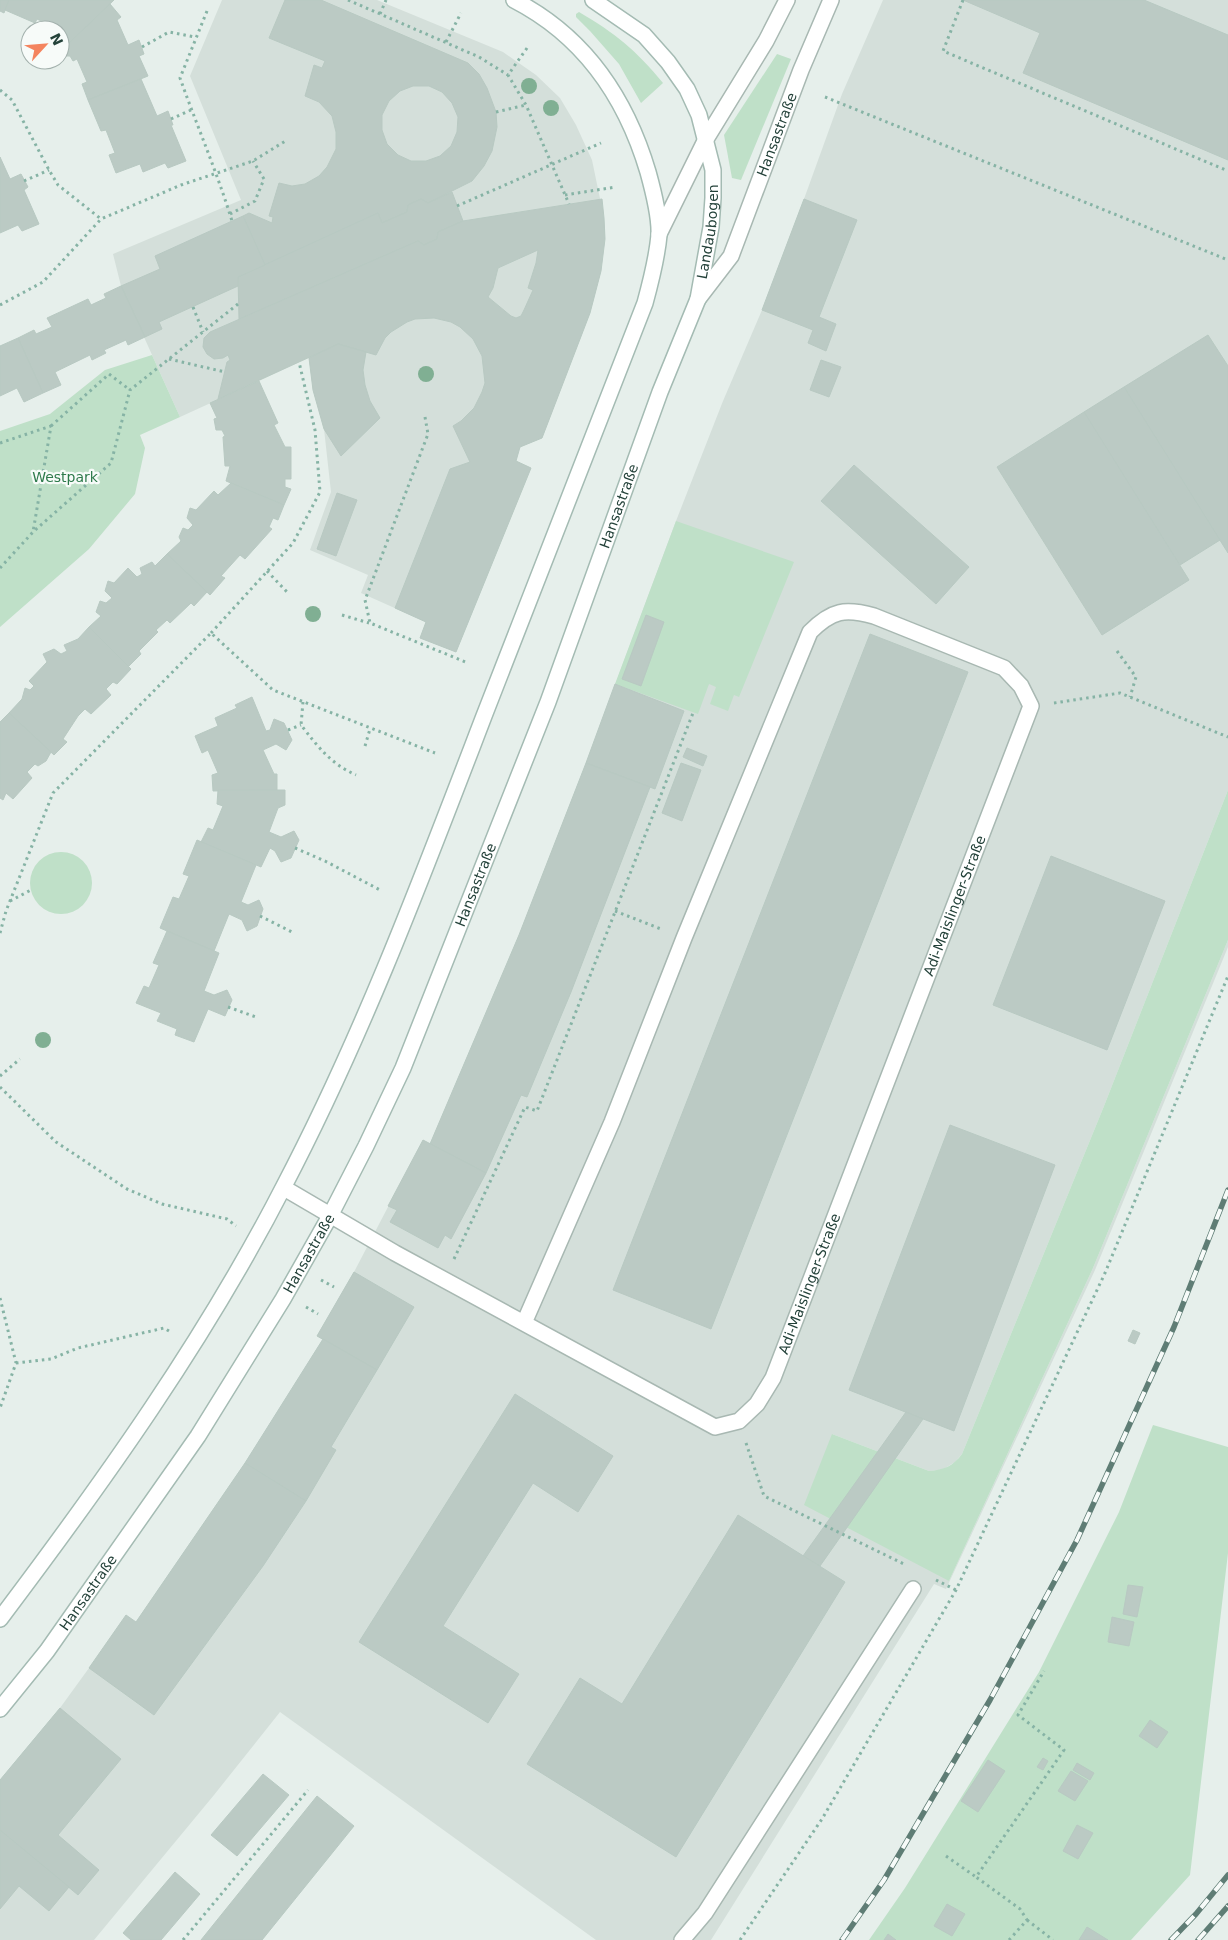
<svg xmlns="http://www.w3.org/2000/svg" width="1228" height="1940" font-family="'DejaVu Sans',sans-serif">
	<style>
		.built { fill: #d4dfda }
		.green { fill: #bfe0c8 }
		.building { fill: #bbcac4; stroke: #b8c9c2; fill-rule: evenodd }
		.lines { fill: none; stroke-linecap: round; stroke-linejoin: round }
		.service-casing { stroke: #a8b8b2; stroke-width: 18 }
		.tertiary-casing { stroke: #a8b8b2; stroke-width: 18 }
		.secondary-casing { stroke: #a4bbb3; stroke-width: 18 }
		.path { stroke: #86b3a5; stroke-width: 3; stroke-dasharray: 2.5 4; stroke-linecap: butt }
		.service { stroke: #fff; stroke-width: 15 }
		.tertiary { stroke: #fff; stroke-width: 15 }
		.secondary { stroke: #fff; stroke-width: 15 }
		.rail-casing { stroke: #5f7d75; stroke-width: 5.5 }
		.rail { stroke: #f7fbf9; stroke-width: 4; stroke-dasharray: 11; stroke-linecap: butt }
		.tree { fill: #80af93 }
		.labels { text-anchor: middle; stroke-width: 4.5; stroke-linejoin: round; paint-order: stroke }
		.street-label { font-size: 14px; fill: #24423a; stroke: #f7fbf9 }
		.park-label { font-size: 14px; fill: #2d7a4b; stroke: #f7fbf9 }
	</style>
	<rect width="100%" height="100%" fill="#e6efeb"/>
	<g class="built">
		<path d="M222,0H377L503,52L536,75L560,98L576,125L592,160L604,218L605,239L601,271L590,313L542,438L520,447L516,461L531,468L456,652L420,638L426,622L361,593L368,575L310,550L331,492L324,429L313,390L309,358L180,417L121,286L113,254L241,200L190,76Z"/>
		<path d="M883,0H1228V790L1104,1106L962,1454L955,1462L942,1470L929,1471L832,1434L949,1581L1093,1268L1228,940V947L1095,1270L946,1589L934,1584L711,1940H596L280,1712L214,1795L94,1940H0V1780L60,1708L89,1668L136,1622L245,1463L323,1339L317,1336L354,1272L423,1140L430,1144L519,935L586,763L676,521L723,401L762,310L804,199L842,94Z"/>
	</g>
	<g class="green">
		<path d="M579,12C615,33 636,50 663,83L641,103L619,64L590,31L576,17V14Z"/>
		<path d="M777,54L791,59L741,180L732,178L724,135Z"/>
		<path d="M152,355L180,417L140,435L145,448L135,494L89,549L0,627V431L50,414L105,370Z"/>
		<path d="M676,521L794,562L739,697L734,695L728,711L710,704L716,687L709,684L698,714L615,684Z"/>
		<path d="M1228,790V940L1093,1268L949,1581L804,1505L832,1434L929,1471C944,1470 953,1466 962,1454L1104,1106Z"/>
		<circle cx="61" cy="883" r="31"/>
		<path d="M1153,1425L1228,1447V1553L1190,1875L1131,1940H869L905,1888L1039,1672L1119,1512Z"/>
	</g>
	<g class="building">
		<path d="M0,0H9L4,13L0,11Z"/>
		<path d="M9,0H114L67,45L60,36L61,30L37,19L35,23L5,10Z"/>
		<path d="M285,0H321L468,63L479,74L487,88L496,112L497,127L492,151L484,166L472,181L428,203L421,199L408,205L407,212L382,223L378,213L265,265L243,216L249,213L272,223L273,217L269,216L279,183L292,186L305,184L319,176L327,167L336,149V132L332,116L319,102L305,96L314,65L322,68L325,61L269,38ZM413,86H429L442,92L452,103L458,117L457,132L451,146L440,156L426,161H411L398,155L387,144L382,130V115L389,101L400,91Z"/>
		<path d="M963,0H1144L1228,35V160L1023,73L1040,33Z"/>
		<path d="M110,4L121,17L117,20L128,45L139,40L144,54L139,56L148,76L88,100L82,84L87,82L77,59L73,61L70,56H66L63,49Z"/>
		<path d="M141,79L157,116L168,111L173,125H171L186,161L168,168L165,163L143,172L140,164L116,173L109,155L115,153L106,130L101,131L88,100Z"/>
		<path d="M0,157L10,179L21,174L28,187L24,190L39,224L22,231L18,225L0,233Z"/>
		<path d="M452,192L463,221L438,232L437,239L424,245L418,241L239,319L238,277L378,213L382,223L407,212L408,205L421,199L428,203Z"/>
		<path d="M602,199L604,218L605,239L601,271L590,313L542,438L520,447L516,461L531,468L456,652L420,638L426,622L395,608L450,469L470,462L453,426L461,421L474,408L482,392L485,383L482,356L473,339L460,327L451,322L434,318L415,319L407,322L391,332L385,338L376,355L338,344L218,399L227,362L230,360L228,355L223,358L214,359L207,354L203,347L204,338L210,332L418,241L424,245L437,239L438,232L463,221ZM538,250L536,263L528,288L533,290L524,310L521,316L516,318L511,316L488,297L493,288L498,268Z"/>
		<path d="M804,199L857,220L819,317L836,324L826,351L808,343L813,330L762,310Z"/>
		<path d="M243,216L265,265L238,277V286L159,322L162,329L145,337L121,286L160,269L155,256Z"/>
		<path d="M121,286L145,337L128,345L126,340L104,350L106,353L92,360L90,355L55,372L61,385L43,393L18,338L34,330L36,334L52,327L47,318L88,299L91,305L106,298L104,294Z"/>
		<path d="M1208,335L1228,366V553L1124,387Z"/>
		<path d="M18,338L43,393L24,402L17,388L0,396V346Z"/>
		<path d="M338,344L366,352L363,370L365,385L370,401L380,418L341,456L324,429L313,390L309,358Z"/>
		<path d="M821,360L841,367L829,397L810,390Z"/>
		<path d="M259,381L278,423L274,425L285,447H291V479H285V487L291,489L284,505L226,481L230,466H225L223,437L225,436L222,430H216L214,419L217,418L210,403Z"/>
		<path d="M1124,387L1220,540L1180,565L1084,412Z"/>
		<path d="M1084,412L1189,580L1102,635L997,467Z"/>
		<path d="M854,465L969,567L936,604L821,501Z"/>
		<path d="M231,483L284,505L278,520L273,518L269,527L272,529L245,559L240,555L221,576L225,578L210,595L167,554L181,541L179,537L183,528L188,530L193,525L187,518L190,508L196,510L214,491L218,495Z"/>
		<path d="M337,493L357,500L336,556L317,549Z"/>
		<path d="M167,554L207,592L194,606L191,603L170,623L167,620L156,630L158,632L139,651L141,654L128,667L89,627L101,616L96,612L100,601L106,603L112,598L105,591L108,581L114,583L128,568L137,577L142,574L140,568L152,562L155,566Z"/>
		<path d="M646,615L664,622L641,686L622,679Z"/>
		<path d="M89,627L131,669L117,684L113,682L106,689L111,695L91,714L85,709L78,716L63,739L67,742L54,755L9,713L22,699L25,688L30,690L34,686L29,681L47,662L43,654L54,649L61,654L67,651L64,645L78,639Z"/>
		<path d="M870,634L968,672L711,1329L613,1290Z"/>
		<path d="M615,684L684,711L655,789L586,763Z"/>
		<path d="M252,697L266,731L270,730L274,719L284,723L292,740L286,750L276,744L263,750L274,774H277V790L213,791L212,775L218,773L208,750L202,753L195,736L218,726L215,718L237,708L235,705Z"/>
		<path d="M9,713L51,752L46,761L38,766L35,764L27,772L32,778L13,799L6,793L3,800L0,798V722Z"/>
		<path d="M687,748L707,756L703,766L683,757Z"/>
		<path d="M586,763L650,787L571,992L527,1097L521,1095L486,1173L430,1144L519,935Z"/>
		<path d="M681,763L701,770L682,821L662,813Z"/>
		<path d="M218,790H285V805L278,808L269,832L281,837L294,831L299,840L291,858L281,862L275,851L270,848L261,867L201,842L208,828L213,830L223,806L217,804Z"/>
		<path d="M197,840L256,865L241,902L248,905L259,900L263,909L257,926L247,931L242,920L229,914L214,951L160,928L173,897L179,899L189,876L183,874Z"/>
		<path d="M1051,856L1165,901L1107,1050L993,1005Z"/>
		<path d="M167,931L219,953L204,991L214,995L227,990L232,1000L225,1016L208,1009L194,1042L175,1035L177,1029L157,1021L161,1013L136,1003L144,986L149,988L159,965L153,963Z"/>
		<path d="M950,1125L1055,1165L954,1431L849,1390Z"/>
		<path d="M423,1140L486,1173L451,1239L445,1235L438,1248L390,1222L397,1210L388,1206Z"/>
		<path d="M354,1272L414,1307L377,1370L317,1336Z"/>
		<path d="M1133,1330L1140,1333L1135,1344L1128,1341Z"/>
		<path d="M323,1339L377,1370L331,1447L336,1450L306,1501L245,1463Z"/>
		<path d="M515,1394L613,1456L578,1512L533,1483L443,1626L519,1674L488,1723L359,1642Z"/>
		<path d="M906,1412L923,1419L820,1566L803,1556Z"/>
		<path d="M245,1463L306,1501L263,1566L154,1715L89,1668L126,1615L136,1622Z"/>
		<path d="M738,1515L845,1582L676,1857L527,1764L580,1678L622,1704Z"/>
		<path d="M1128,1585L1143,1587L1137,1617L1123,1614Z"/>
		<path d="M1112,1617L1134,1622L1129,1646L1108,1642Z"/>
		<path d="M60,1708L121,1759L58,1835L99,1870L78,1895L0,1830V1780Z"/>
		<path d="M1150,1720L1168,1732L1157,1748L1139,1736Z"/>
		<path d="M1043,1758L1048,1761L1043,1770L1037,1767Z"/>
		<path d="M988,1760L1005,1771L978,1812L961,1801Z"/>
		<path d="M1077,1763L1094,1773L1090,1780L1073,1770Z"/>
		<path d="M1071,1771L1088,1781L1075,1801L1058,1791Z"/>
		<path d="M263,1774L289,1795L237,1856L211,1835Z"/>
		<path d="M317,1796L354,1826L262,1940H201Z"/>
		<path d="M1077,1825L1093,1833L1078,1859L1063,1851Z"/>
		<path d="M0,1830L69,1887L49,1911L19,1886L0,1909Z"/>
		<path d="M175,1872L200,1894L161,1940H131L123,1933Z"/>
		<path d="M947,1904L965,1914L952,1936L934,1926Z"/>
		<path d="M1087,1927L1108,1940H1079Z"/>
		<path d="M888,1934L896,1940H884Z"/>
	</g>
	<g class="lines">
		<defs>
			<g id="service">
				<path id="s1" d="M284,1188L395,1253L715,1427L739,1421L757,1404L773,1378L1031,706L1021,686L1004,668L874,616C845,608 832,610 810,632L684,938L612,1122L524,1323"/>
				<path d="M682,1940L705,1913L913,1589"/>
			</g>
			<g id="tertiary">
				<path d="M659,234L706,139L766,41L787,0"/>
				<path id="s2" d="M698,299L731,256L801,70L831,0"/>
			</g>
			<g id="secondary">
				<path d="M0,1619C104,1481 205,1340 284,1186C363,1035 423,875 484,716C538,578 592,440 645,303C651,281 657,258 659,235C660,216 653,190 648,172C626,98 584,36 514,0"/>
				<path id="s3" d="M0,1709L47,1651L198,1436L283,1299L330,1216L366,1146L403,1068L548,702L660,392L698,299L711,227L713,198V170L699,115L687,89L668,62L644,35L593,0"/>
			</g>
		</defs>
		<use href="#service" class="service-casing"/>
		<use href="#tertiary" class="tertiary-casing"/>
		<use href="#secondary" class="secondary-casing"/>
		<g class="path">
			<path d="M348,0L479,57L508,75"/>
			<path d="M963,0L943,51L1228,171"/>
			<path d="M207,11L180,78C197,126 217,172 232,221"/>
			<path d="M380,14L386,0"/>
			<path d="M446,42L461,13"/>
			<path d="M142,47L169,32L195,37"/>
			<path d="M527,48L508,75L526,105L569,204"/>
			<path d="M0,90L12,100L49,170L58,185L101,219"/>
			<path d="M825,97L1228,260"/>
			<path d="M496,112L526,105"/>
			<path d="M171,119L191,110"/>
			<path d="M24,181L49,170"/>
			<path d="M565,195L616,187"/>
			<path d="M457,206L601,143"/>
			<path d="M230,214L255,201L264,179L253,161"/>
			<path d="M0,305L43,282L101,219L181,185L253,161L287,140"/>
			<path d="M193,307L203,332"/>
			<path d="M169,359L225,372"/>
			<path d="M425,417L428,434L365,600L370,623L468,663"/>
			<path d="M51,426L109,374L130,390"/>
			<path d="M0,443L51,426L33,532"/>
			<path d="M0,568L33,532L111,463L130,390L238,304"/>
			<path d="M267,571L287,592"/>
			<path d="M342,615L369,623"/>
			<path d="M211,633L293,543L320,492L315,430L299,362"/>
			<path d="M1117,651L1136,677L1130,697"/>
			<path d="M303,702L301,725C318,747 331,764 356,775"/>
			<path d="M1054,703L1120,693L1228,737"/>
			<path d="M288,730L301,725"/>
			<path d="M365,746L370,729"/>
			<path d="M295,848L325,861L382,891"/>
			<path d="M10,901L31,890"/>
			<path d="M615,911L661,929"/>
			<path d="M260,916L294,933"/>
			<path d="M0,933L6,911L53,793L211,633L273,690L435,753"/>
			<path d="M228,1007L256,1017"/>
			<path d="M0,1076L20,1059"/>
			<path d="M0,1087L56,1142L127,1189L162,1204L227,1219L236,1226"/>
			<path d="M454,1259L525,1107L537,1111L693,713"/>
			<path d="M321,1280L334,1287"/>
			<path d="M0,1298L16,1363L0,1408"/>
			<path d="M306,1307L318,1314"/>
			<path d="M16,1363L51,1359L78,1348L164,1328L172,1333"/>
			<path d="M746,1443L764,1496L906,1565"/>
			<path d="M936,1580L956,1590"/>
			<path d="M946,1856L976,1877"/>
			<path d="M1027,1920L1053,1940"/>
			<path d="M183,1940L308,1790"/>
			<path d="M740,1940L822,1819L956,1590L1105,1273L1228,976"/>
			<path d="M1009,1940L1027,1920L1020,1909L976,1877L1064,1750L1018,1715L1044,1671"/>
		</g>
		<use href="#service" class="service"/>
		<use href="#tertiary" class="tertiary"/>
		<use href="#secondary" class="secondary"/>
		<defs>
			<g id="rail">
				<path d="M842,1940L884,1880L990,1700L1077,1540L1174,1327L1228,1190"/>
				<path d="M1171,1940L1196,1914L1228,1875"/>
				<path d="M1198,1940L1228,1906"/>
			</g>
		</defs>
		<use href="#rail" class="rail-casing"/>
		<use href="#rail" class="rail"/>
	</g>
	<g class="tree">
		<circle cx="529" cy="86" r="8"/>
		<circle cx="551" cy="108" r="8"/>
		<circle cx="426" cy="374" r="8"/>
		<circle cx="313" cy="614" r="8"/>
		<circle cx="43" cy="1040" r="8"/>
	</g>
	<g class="labels">
		<g class="street-label">
			<text dy="5" stroke="none"><textPath href="#s2" startOffset="184">Hansastraße</textPath></text>
			<text dy="5" stroke="none"><textPath href="#s3" startOffset="1651">Landaubogen</textPath></text>
			<text dy="5" stroke="none"><textPath href="#s3" startOffset="1361">Hansastraße</textPath></text>
			<text dy="5" stroke="none"><textPath href="#s3" startOffset="956">Hansastraße</textPath></text>
			<text dy="5" stroke="none"><textPath href="#s1" startOffset="1079">Adi-Maislinger-Straße</textPath></text>
			<text dy="5" stroke="none"><textPath href="#s3" startOffset="551">Hansastraße</textPath></text>
			<text dy="5" stroke="none"><textPath href="#s1" startOffset="674">Adi-Maislinger-Straße</textPath></text>
			<text dy="5" stroke="none"><textPath href="#s3" startOffset="146">Hansastraße</textPath></text>
		</g>
		<g class="park-label">
			<text x="65" y="482">Westpark</text>
		</g>
	</g>
	<g transform="translate(45 45) rotate(64)"><circle r="24" fill="#f7fbf9" stroke="#a3b1ad"/>
	<path d="M0-4L9 19L0 12L-9 19Z" fill="#f4845f"/>
	<text y="-8" font-size="14" font-weight="bold" text-anchor="middle" fill="#24423a">N</text>
	</g>
</svg>
